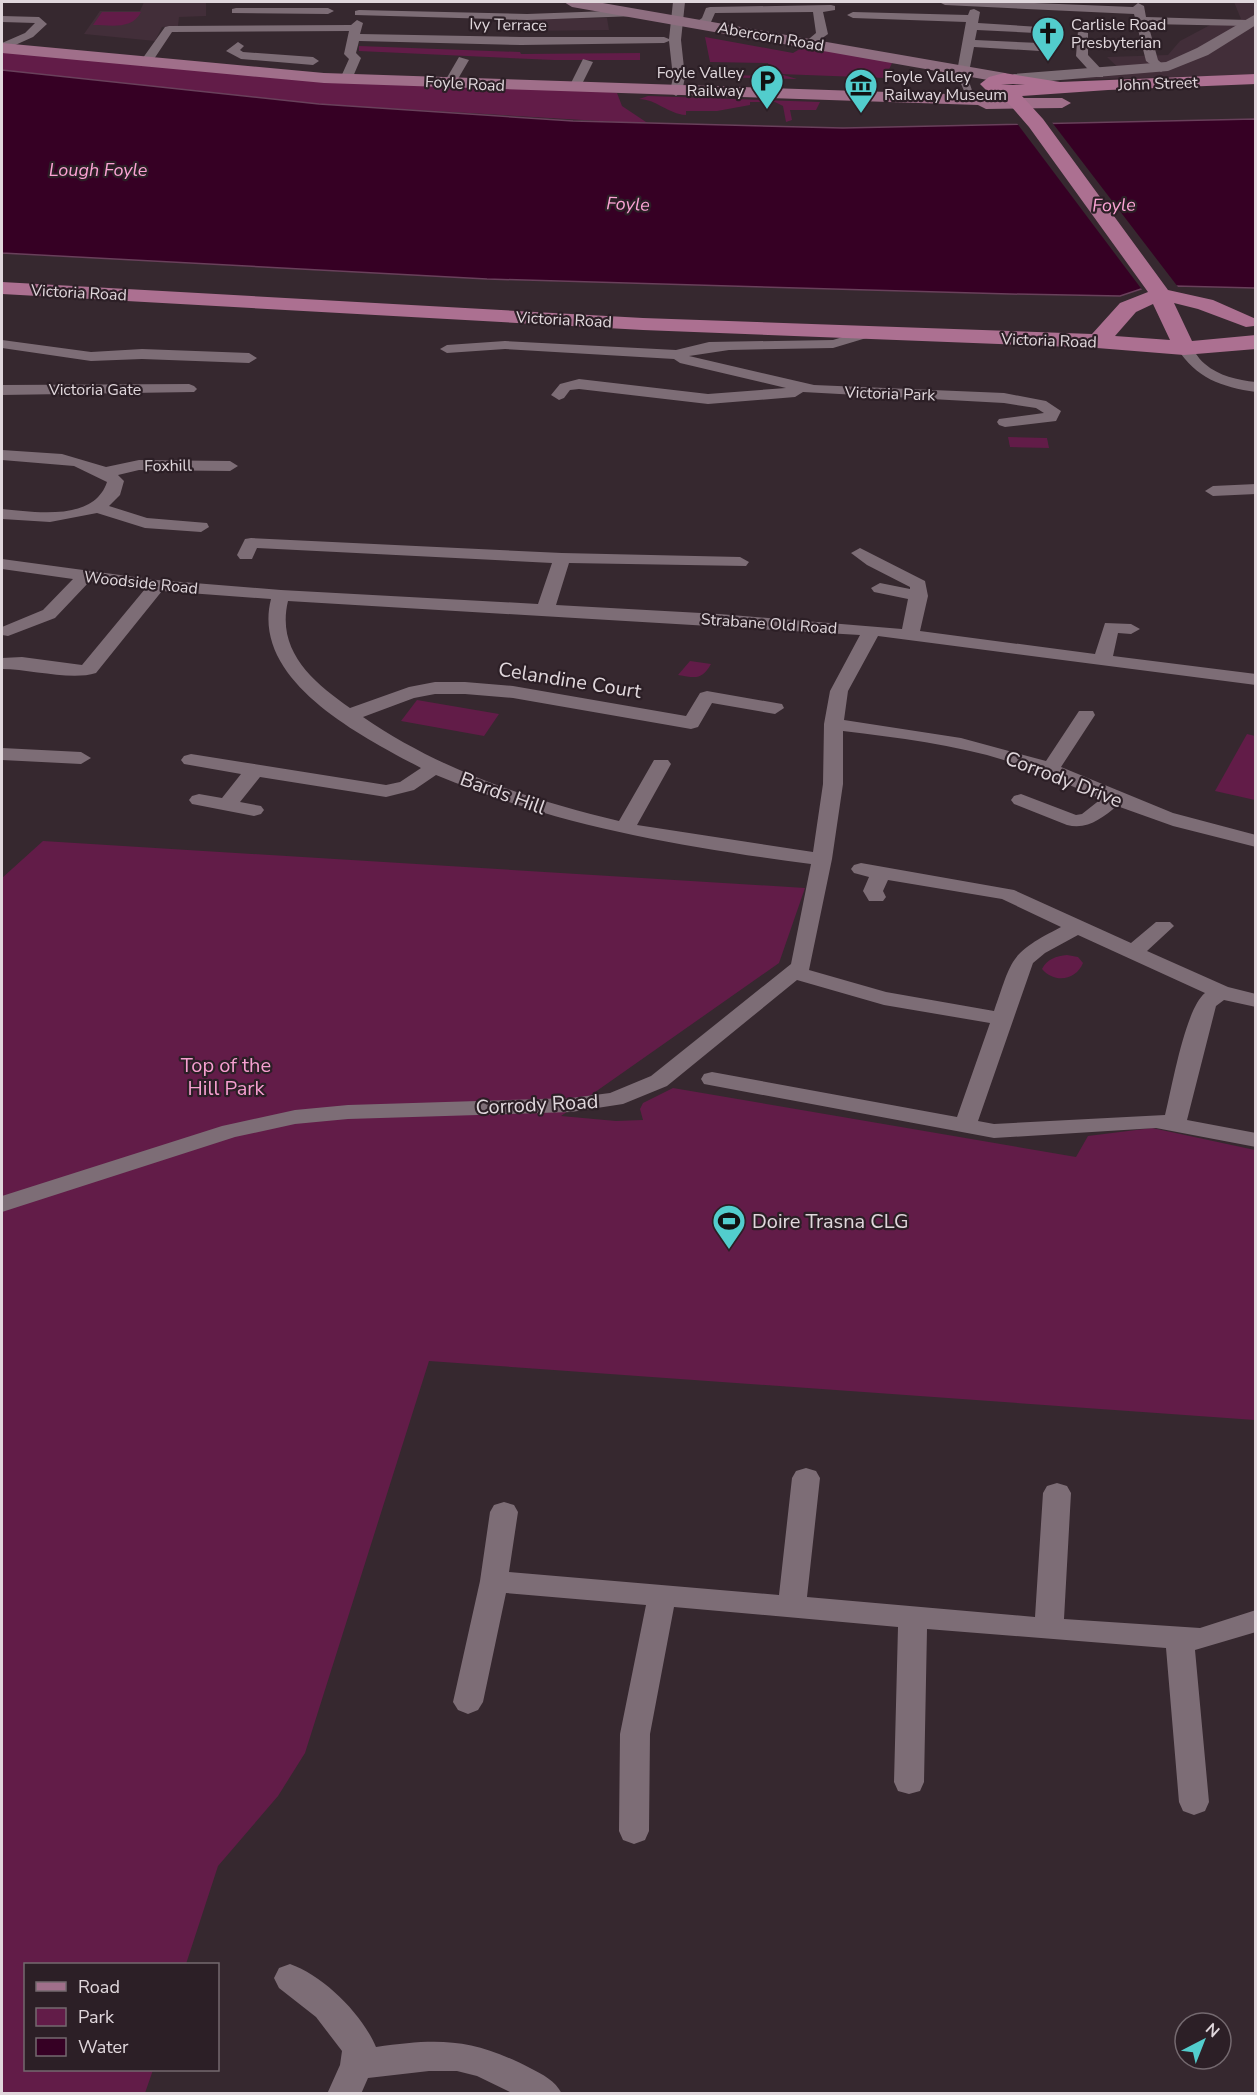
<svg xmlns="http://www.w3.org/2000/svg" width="1257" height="2095" font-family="'Nunito Sans',sans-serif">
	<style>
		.built { fill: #422e39 }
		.green { fill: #621c48 }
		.water { fill: #360024; stroke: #69405b; stroke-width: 1.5 }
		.pier { fill: #36282f }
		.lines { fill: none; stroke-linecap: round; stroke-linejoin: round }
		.pedestrian { fill: #7d6d76; fill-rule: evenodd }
		.minor { fill: #7d6d76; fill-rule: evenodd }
		.tertiary { fill: #7d6d76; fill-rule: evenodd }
		.secondary { fill: #8e6e80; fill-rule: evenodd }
		.primary { fill: #a06f8a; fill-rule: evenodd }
		.trunk { fill: #ac7091; fill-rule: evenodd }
		.labels { text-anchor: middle; stroke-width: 4.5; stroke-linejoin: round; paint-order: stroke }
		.far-street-label { font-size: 16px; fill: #e0d7dc; stroke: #2c1f26 }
		.far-poi-label { font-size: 16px; fill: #e0d7dc; stroke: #2c1f26; text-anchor: start }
		.far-water-label { font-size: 18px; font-style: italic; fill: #fba3d4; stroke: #2c1f26 }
		.street-label { font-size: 20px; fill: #e0d7dc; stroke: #2c1f26 }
		.park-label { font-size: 20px; fill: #f69fd0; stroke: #2c1f26 }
		.poi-label { font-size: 20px; fill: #e0d7dc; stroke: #2c1f26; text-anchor: start }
	</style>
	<rect width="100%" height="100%" fill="#36282f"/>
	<g class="built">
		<path d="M144,2H206V16L179,17L178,26L162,27L155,41L84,34L100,11H140Z"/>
		<path d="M1234,2H1255V75L1050,80L1126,75L1107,57L1168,55L1180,41L1212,24H1231L1241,19Z"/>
		<path d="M607,18L609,30L524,31L526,19Z"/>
	</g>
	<g class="green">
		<path d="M102,12H141C132,30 111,25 93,25Z"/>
		<path d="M705,37L793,53L805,46L893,61L885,78L780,74L797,79L713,77L719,75L771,76L778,73L770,69L768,63L710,62Z"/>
		<path d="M359,46L520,52L521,54L640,53V60H554L359,51Z"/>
		<path d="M2,48L247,71L575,87L617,93L622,106L649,124L319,104L2,70Z"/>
		<path d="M648,96L820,102L816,110H790L792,120L786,122L783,106L775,102H750V105L717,111H686V115C668,114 656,99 639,99Z"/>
		<path d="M1008,437L1047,438L1049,448L1010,447Z"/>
		<path d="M690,661L711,664C702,680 696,678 678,675Z"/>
		<path d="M417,700L499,714L484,736L401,721Z"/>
		<path d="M1247,734L1255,736V800L1215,791Z"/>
		<path d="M43,841L805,888L779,963L561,1116L616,1121L643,1120L640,1109L643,1103L673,1088L1076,1157L1088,1136L1152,1128L1255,1150V1420L429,1361L305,1753L278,1796L218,1866L186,1964H26V2070H153L145,2093H2V878Z"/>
		<path d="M1067,955L1078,957L1083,963C1076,980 1055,984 1042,969C1047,959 1056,956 1067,955Z"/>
	</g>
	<path class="water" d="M2,70L319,104L573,121L843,128L1255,119V288L1175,286L1141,289L1120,296L1010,294L487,279L2,253Z"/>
	<path class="pier" d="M1051,121L1178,287L1180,291H1143L1016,122Z"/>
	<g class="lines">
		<path class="pedestrian" d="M960,67L965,70L976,102L968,100L955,70Z"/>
		<g class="minor">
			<path d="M673,2H685L681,40L685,77L682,92L676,96L670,92L673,77L669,41L664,43L521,45L359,41L356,53L361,58L352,79L346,83L340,79L349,59L344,54L349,31L172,32L150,65L140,62L165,27L169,26L351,25L357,20L363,23L360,34L521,37H664L669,39Z"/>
			<path d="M939,2H1007L1133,7L1138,3L1144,6L1146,17L1247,20L1253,23L1247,26L1148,24L1158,60L1167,68L1161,72L1146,61L1134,14L945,5Z"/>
			<path d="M831,5L835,6V10L823,12L828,34L810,47L804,43L816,33L813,12L715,13L711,22L704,26L694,24L702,18L706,8L710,7Z"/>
			<path d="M236,8H328L334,11L328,14L232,13V9Z"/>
			<path d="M974,9L980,12L978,23L1055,28L1061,31L1055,34L977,30L975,40L1040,43L1046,47L1040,51L974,47L970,67L960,74L954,70L958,66L966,22L853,18L847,15L853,12L968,15L970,10Z"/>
			<path d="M359,10L527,14L636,10L642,13L636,16L527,20L355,15V11Z"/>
			<path d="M2,16L39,17L47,24L33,37L2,51V43L25,33L35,23L2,22Z"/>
			<path d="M1078,31L1088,33V55L1103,71V77H1095L1076,56Z"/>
			<path d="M238,42L244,46L240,50L243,52L313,57L319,61L313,65L241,59L226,51Z"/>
			<path d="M459,57L469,60L455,84H447L445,81Z"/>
			<path d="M583,59L593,62L579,90H571L569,87Z"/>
			<path d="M868,329L873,330L875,333L873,336L833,348L729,350L689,356L814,385L1004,393L1046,401L1061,411L1056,421L1005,427L999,425L997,422L999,419L1044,413L1036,408L1004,403L803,392L795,397L708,404L579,389L570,390L564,398L559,400L551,395L560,384L579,379L708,394L786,388L680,363L674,359L505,349L447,353L440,349L447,345L505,341L676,350L709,342L833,340Z"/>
			<path d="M2,340L91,352L142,349L249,353L257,358L249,363L142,359L91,361L2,348Z"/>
			<path d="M1184,344C1193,346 1197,358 1205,364C1219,376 1237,380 1256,382V392C1221,387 1196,378 1177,348Z"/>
			<path d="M189,384L194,386L197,389L194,392L2,395V385Z"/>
			<path d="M2,450L62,454L106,467L139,460L230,461L238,466L230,471L139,470L118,475L124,481L120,495L109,506L147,518L207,523L209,527L201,532L145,528L97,513L50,522L2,519V509C34,512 94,522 107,482L74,466L2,460Z"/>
			<path d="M1256,484V494L1213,496L1205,491L1213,486Z"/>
			<path d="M251,538L562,553L740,557L749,562L746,566L569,563L556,605L719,614L902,629L908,599L874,592L871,588L880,583L910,589V587L867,565L851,553L860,548L925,581L928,596L920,631L1095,654L1105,623L1131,624L1140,629L1131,634L1118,633L1113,656L1256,674V685L878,636L848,691L844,720L961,738L1046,761L1079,711H1093L1095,715L1061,767L1173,813L1256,835V847L1173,826L1117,806C1102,818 1088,830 1067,825L1014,804L1011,800L1014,796L1021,794L1076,815L1082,814L1101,799C1070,785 1039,771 1007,761C954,744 898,738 843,731V784L832,859L809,970L886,992L994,1011C1013,957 1009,954 1061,927L1002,899L888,880L883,891L886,897L883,901H869L863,891L869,877L854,873L851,869L854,865L861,863L1014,890L1131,943L1156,922H1170L1174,926L1147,951L1228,987L1256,994V1007L1224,1000L1216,1006L1187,1120L1256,1133V1147L1156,1128L994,1138L704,1084L701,1079L704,1074L712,1072L957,1117L990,1023L884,1005L797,980L667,1086L623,1104L571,1112L348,1119L295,1124L235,1137L2,1212V1196L222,1126L295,1110L348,1105L571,1098L610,1093L651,1076L791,964L811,864C677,846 562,827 436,775L414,790L386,797L260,777L240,802L261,806L264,810L261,814L254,816L192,804L189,800L192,796L199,794L222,798L241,774L184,764L181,760L184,756L191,754L386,785L400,782L421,768C363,737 250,681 271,599L162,591L96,673C71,681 30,669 2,669V658L22,657L82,665L145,589L90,581L55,618L8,636L2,635V627L43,610L73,579L2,569V559L157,580L281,590L538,604L552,563L257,548L252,559H240L237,555L245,539ZM288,601L860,635L830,691L824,724L823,784L813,852L637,825L671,764L668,760H654L619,821C527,799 440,770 363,717L414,698L435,694H465L513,698L691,729L698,727L712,703L775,714L784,708L782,704L707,691L700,693L686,716L513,686L465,682H435L409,687L350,708C313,682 276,651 288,601ZM1078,935L1205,993C1185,1009 1172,1088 1165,1115L994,1124L978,1121L1033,963L1045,953Z"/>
			<path d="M2,748L81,752L91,758L81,764L2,760Z"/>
			<path d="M806,1468L816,1471L820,1478L807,1597L1035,1617L1043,1493L1047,1486L1057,1483L1067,1486L1071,1493L1064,1619L1200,1628L1256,1610V1632L1195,1650L1209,1802L1205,1811L1194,1815L1183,1811L1179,1802L1166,1648L927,1629L924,1782L920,1791L909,1794L898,1791L894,1782L898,1627L674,1607L650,1734L649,1831L645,1840L634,1844L623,1840L619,1831L620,1734L646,1605L506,1593L483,1702L478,1710L468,1714L458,1710L453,1702L480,1581L490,1512L494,1505L504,1502L514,1505L518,1512L509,1572L779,1595L792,1478L796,1471Z"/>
			<path d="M290,1964C324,1976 362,2014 376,2047C439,2038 472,2038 530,2068C543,2075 555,2080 562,2094H514L477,2076L457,2071H429L368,2078L361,2094H327L340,2065L342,2051L316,2017L279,1988L274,1978L279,1968Z"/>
		</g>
		<path class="tertiary" d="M1256,14V25L1208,55L1168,71L1014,84L1006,79L1014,74L1166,62L1197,48Z"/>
		<path class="secondary" d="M564,2H597L1005,73L1014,78L1005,83L572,7Z"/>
		<path class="primary" d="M2,43L324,73L1007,96L1014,98H1062L1071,103L1062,108L986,109L978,105L324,83L2,53Z"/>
		<path class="trunk" d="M1004,73L1060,82L1256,74V84L1108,90L1022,96L1043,119L1168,290L1213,300L1256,319L1254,326L1246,327L1198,309L1174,303L1192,341L1256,335V349L1184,355L1097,348L643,330L2,294V282L643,318L1092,334L1120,303L1148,292L1029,127L1009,104L988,92L980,84L989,77ZM1013,84L1025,85H1001ZM1153,304L1170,340L1115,336L1136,312Z"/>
	</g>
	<defs>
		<symbol id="church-pin" viewBox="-11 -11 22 30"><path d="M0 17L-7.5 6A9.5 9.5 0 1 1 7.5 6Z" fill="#52cdcd" stroke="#2c1f26"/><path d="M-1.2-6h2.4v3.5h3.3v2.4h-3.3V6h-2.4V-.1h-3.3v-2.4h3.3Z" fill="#111"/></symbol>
		<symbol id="parking-pin" viewBox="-11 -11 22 30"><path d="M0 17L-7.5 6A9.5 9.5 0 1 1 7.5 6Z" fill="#52cdcd" stroke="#2c1f26"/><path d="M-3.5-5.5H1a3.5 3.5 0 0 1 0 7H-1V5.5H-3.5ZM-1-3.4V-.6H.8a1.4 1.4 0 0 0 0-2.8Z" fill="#111"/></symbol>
		<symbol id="museum-pin" viewBox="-11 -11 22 30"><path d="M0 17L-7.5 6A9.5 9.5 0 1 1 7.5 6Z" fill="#52cdcd" stroke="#2c1f26"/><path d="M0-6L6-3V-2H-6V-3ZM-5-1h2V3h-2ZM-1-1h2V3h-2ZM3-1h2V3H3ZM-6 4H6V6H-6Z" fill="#111"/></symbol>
		<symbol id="stadium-pin" viewBox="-11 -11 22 30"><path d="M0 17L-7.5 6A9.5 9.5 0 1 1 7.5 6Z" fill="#52cdcd" stroke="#2c1f26"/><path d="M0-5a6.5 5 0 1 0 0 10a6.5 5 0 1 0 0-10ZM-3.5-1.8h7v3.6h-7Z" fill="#111"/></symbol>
	</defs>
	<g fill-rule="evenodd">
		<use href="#church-pin" x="1029" y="14" width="38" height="52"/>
		<use href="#parking-pin" x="748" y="62" width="38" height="52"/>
		<use href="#museum-pin" x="842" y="66" width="38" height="52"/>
		<use href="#stadium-pin" x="710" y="1202" width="38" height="52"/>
	</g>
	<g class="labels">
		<g class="far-street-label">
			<text transform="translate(508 24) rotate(1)" y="6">Ivy Terrace</text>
			<text transform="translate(771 36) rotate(10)" y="6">Abercorn Road</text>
			<text transform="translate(465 83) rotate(3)" y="6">Foyle Road</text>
			<text transform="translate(1158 83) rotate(-2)" y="6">John Street</text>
			<text transform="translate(79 292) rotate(3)" y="6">Victoria Road</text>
			<text transform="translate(564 319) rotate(3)" y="6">Victoria Road</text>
			<text transform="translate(1049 340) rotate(2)" y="6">Victoria Road</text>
			<text x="95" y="395">Victoria Gate</text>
			<text transform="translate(890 393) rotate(2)" y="6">Victoria Park</text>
			<text transform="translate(168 465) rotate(-1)" y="6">Foxhill</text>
			<text transform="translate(141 582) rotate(6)" y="6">Woodside Road</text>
			<text transform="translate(769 623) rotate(4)" y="6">Strabane Old Road</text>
		</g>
		<g class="far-poi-label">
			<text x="1071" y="30">Carlisle Road<tspan x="1071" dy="18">Presbyterian</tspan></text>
			<text x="744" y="78" text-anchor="end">Foyle Valley<tspan x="744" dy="18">Railway</tspan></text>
			<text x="884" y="82">Foyle Valley<tspan x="884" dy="18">Railway Museum</tspan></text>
		</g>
		<g class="far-water-label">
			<text x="98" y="176">Lough Foyle</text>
			<text transform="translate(628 204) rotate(2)" y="6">Foyle</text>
			<text transform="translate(1114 205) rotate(-1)" y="6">Foyle</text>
		</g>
		<g class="street-label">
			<text transform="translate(570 680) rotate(9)" y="7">Celandine Court</text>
			<text transform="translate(1064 779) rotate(21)" y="7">Corrody Drive</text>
			<text transform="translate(503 793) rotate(20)" y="7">Bards Hill</text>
			<text transform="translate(537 1104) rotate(-3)" y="7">Corrody Road</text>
		</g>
		<g class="park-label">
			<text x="226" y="1072">Top of the<tspan x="226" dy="23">Hill Park</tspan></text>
		</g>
		<g class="poi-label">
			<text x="752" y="1228">Doire Trasna CLG</text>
		</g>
	</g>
	<rect width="1257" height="2095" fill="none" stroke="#e0d7dc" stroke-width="6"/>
	<rect x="24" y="1963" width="195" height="108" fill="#2c1f26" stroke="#74696f" stroke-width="1.5"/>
	<rect x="36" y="1982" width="30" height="9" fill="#a06f8a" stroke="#74696f" stroke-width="1.5"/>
	<text x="78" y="1993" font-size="18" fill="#e0d7dc">Road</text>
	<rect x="36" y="2008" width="30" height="18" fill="#621c48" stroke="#74696f" stroke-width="1.5"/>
	<text x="78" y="2023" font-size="18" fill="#e0d7dc">Park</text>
	<rect x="36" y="2038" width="30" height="18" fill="#360024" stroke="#74696f" stroke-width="1.5"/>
	<text x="78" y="2053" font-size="18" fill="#e0d7dc">Water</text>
	<g transform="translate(1203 2041) rotate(42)"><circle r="28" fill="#2c1f26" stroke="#74696f" stroke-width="1.5"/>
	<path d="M0-4.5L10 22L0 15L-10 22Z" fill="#52cdcd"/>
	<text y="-9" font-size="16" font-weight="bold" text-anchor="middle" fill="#e0d7dc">N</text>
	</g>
</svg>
